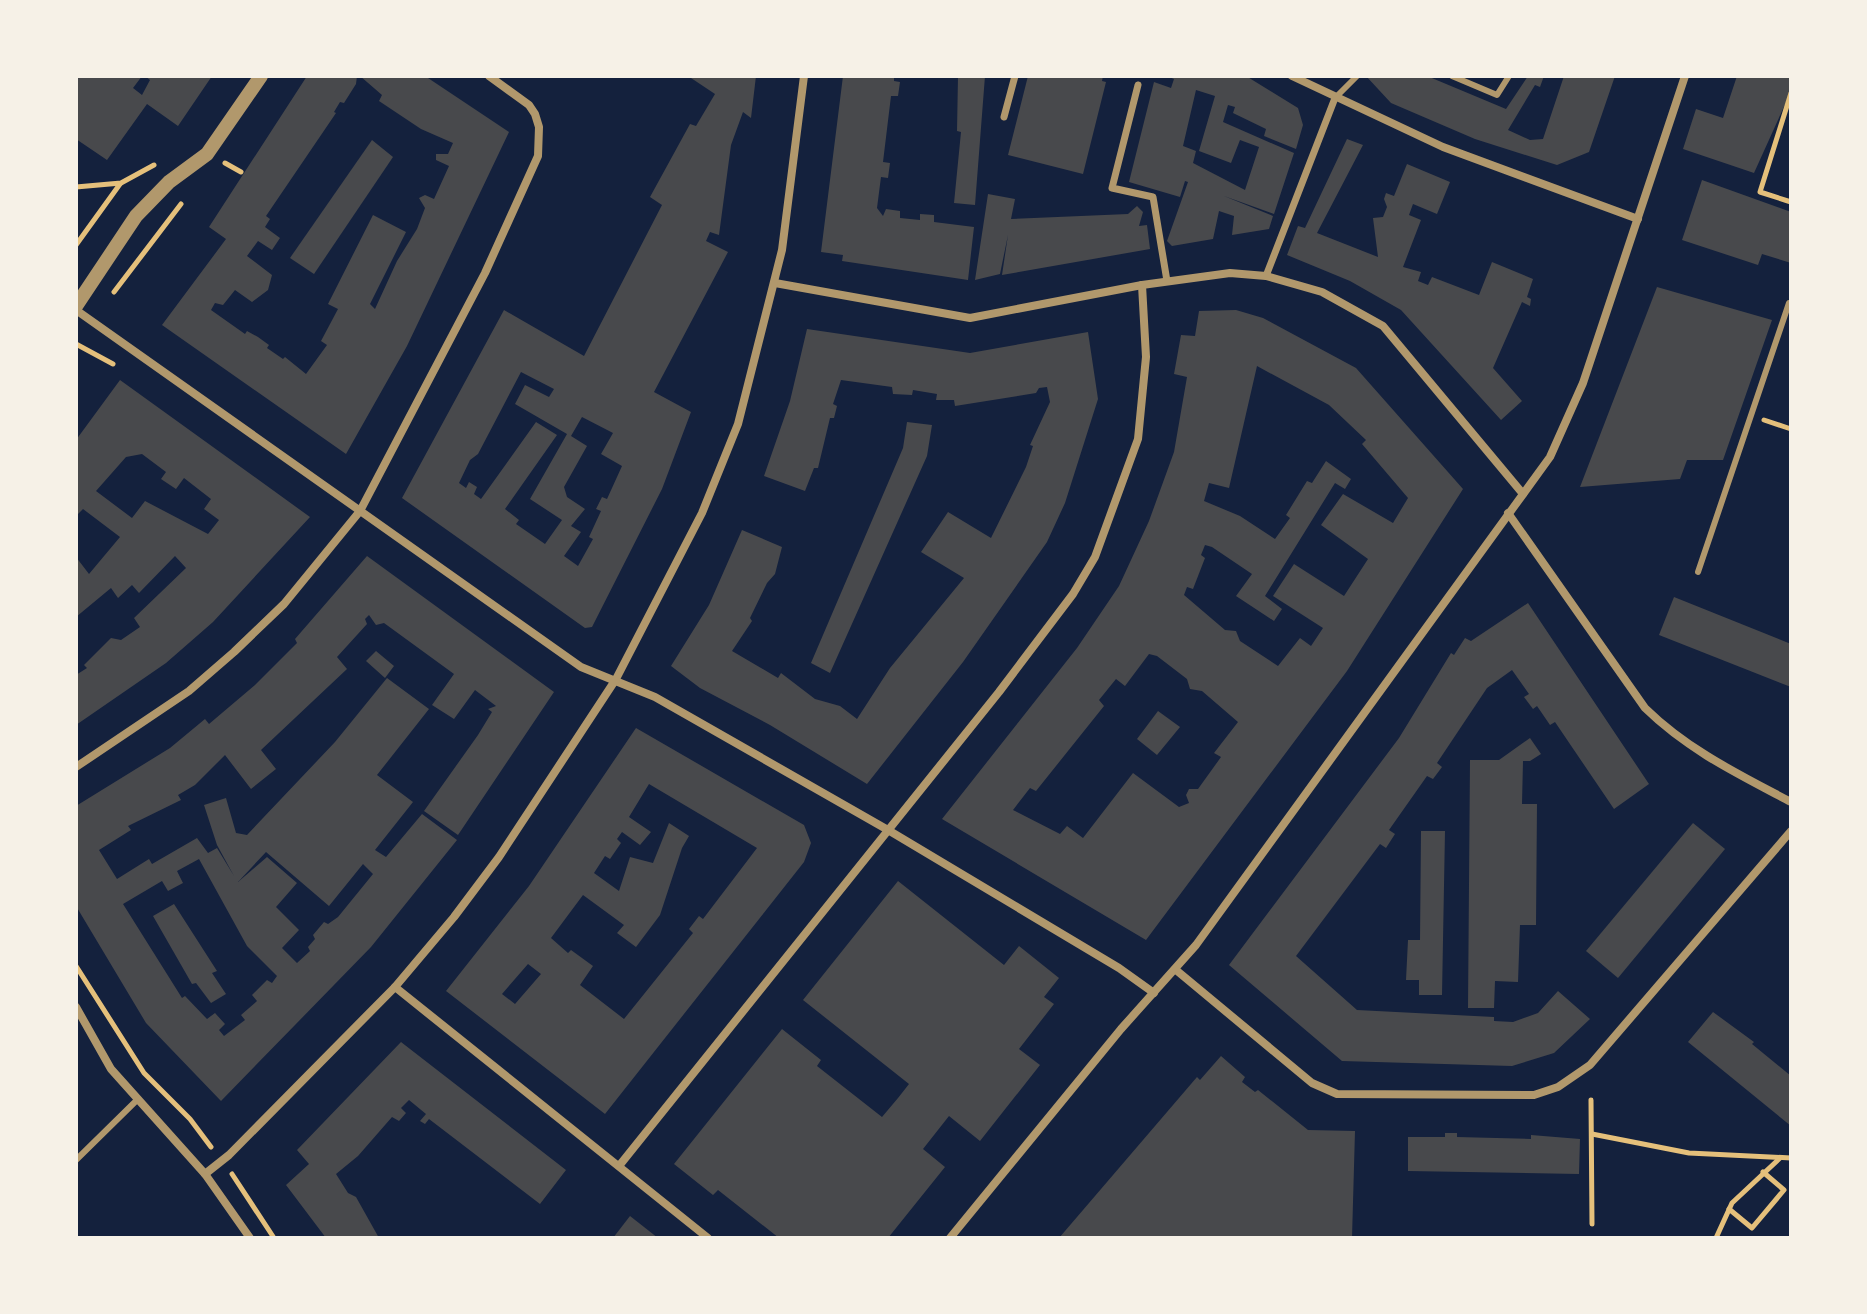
<svg xmlns="http://www.w3.org/2000/svg" width="1867" height="1314" font-family="'Archivo Narrow',sans-serif">
	<style>
		.building { fill: #48494c; fill-rule: evenodd }
		.lines { fill: none; stroke-linecap: round; stroke-linejoin: round }
		.path { stroke: #e5c07b; stroke-width: 5 }
		.service { stroke: #b1986c; stroke-width: 6 }
		.pedestrian { stroke: #b1986c; stroke-width: 7 }
		.minor { stroke: #b1986c; stroke-width: 8 }
		.tertiary { stroke: #b1986c; stroke-width: 14 }
	</style>
	<rect width="100%" height="100%" fill="#14213d"/>
	<g class="building">
		<path d="M76,76H142L133,88L142,95L150,80L145,76H212L178,126L147,104L107,160L76,139Z"/>
		<path d="M307,76H357L356,84L344,103L340,102L334,112L336,113L266,216L270,219L265,227L280,238L272,250L258,241L247,256L272,275L268,290L252,302L235,290L223,305L215,303L211,310L245,334L247,331L258,337L269,345L267,348L283,359L285,357L306,374L327,345L321,341L338,309L328,304L373,215L406,232L370,304L375,309L397,261L417,229L425,208L419,198L425,195L434,199L449,166L436,160V154H448L453,143L421,129L379,101L382,95L360,76H425L509,132L407,346L346,454L162,325L226,239L209,227Z"/>
		<path d="M688,76H756L751,118L743,112L731,145L719,235L710,232L706,241L728,252L654,392L691,412L662,489L592,627L585,628L402,498L504,310L584,356L662,205L650,197L690,124L696,126L715,94ZM521,372L554,389L549,397L525,385L515,404L567,434L530,499L562,520L545,544L516,524L519,520L505,509L557,435L536,422L481,499L474,494L477,487L469,482L466,488L459,483L470,460L478,454ZM582,417L613,433L601,454L622,466L607,499L602,497L596,509L601,511L589,537L593,539L578,566L564,556L581,532L571,526L585,509L567,497L564,487L587,446L571,436Z"/>
		<path d="M843,76H894V81L900,82L898,96H891L883,162L890,163L888,178L881,177L877,208L883,216L886,209L900,211V218L920,220V214L934,215V222L974,227L968,280L842,261L843,255L821,252Z"/>
		<path d="M958,76H985L975,205L954,203L961,132L957,131Z"/>
		<path d="M1028,76H1103L1102,81L1106,82L1083,174L1008,155Z"/>
		<path d="M1167,76H1246L1298,108L1303,125L1296,149L1264,136L1266,129L1233,113L1235,107L1228,105L1223,122L1294,153L1274,214L1224,196L1273,216L1269,229L1232,235L1234,216L1219,211L1213,239L1172,246L1167,241L1188,182L1185,181L1180,197L1129,182L1154,82L1171,88L1174,79ZM1196,90L1215,96L1199,151L1231,163L1240,140L1259,147L1245,190L1193,163L1196,151L1183,146Z"/>
		<path d="M1366,76H1427L1506,109L1528,76H1544L1540,87L1535,85L1508,130L1530,140L1543,139L1564,76H1615L1589,152L1557,165L1475,139L1391,103Z"/>
		<path d="M1737,76H1791V91L1754,173L1683,149L1696,109L1723,118Z"/>
		<path d="M1347,139L1363,145L1317,233L1378,257L1373,218L1383,217L1387,207L1384,199L1386,193L1394,196L1407,164L1450,182L1437,214L1413,204L1409,215L1421,220L1403,267L1421,272L1418,281L1428,285L1432,277L1479,295L1492,262L1533,279L1527,297L1531,299L1530,306L1522,302L1493,368L1522,401L1501,420L1401,310L1350,281L1287,255L1298,226L1305,228Z"/>
		<path d="M372,140L393,157L314,274L290,258Z"/>
		<path d="M1702,180L1791,212V263L1762,254L1758,265L1682,240Z"/>
		<path d="M988,194L1015,199L1011,219L1128,214L1137,206L1143,212L1139,226L1147,225L1150,249L1002,275L1008,235L1000,274L975,280Z"/>
		<path d="M1657,287L1772,320L1723,460H1687L1680,479L1580,487Z"/>
		<path d="M1236,310L1263,318L1356,368L1463,489L1347,671L1146,940L942,819L1077,648L1119,586L1149,521L1174,452L1187,377L1174,374L1181,335L1195,336L1199,311ZM1257,366L1329,405L1366,440L1362,444L1408,498L1393,523L1343,494L1321,525L1368,559L1344,596L1294,564L1273,596L1323,628L1311,646L1300,638L1278,666L1240,641L1236,631L1225,630L1184,595L1187,587L1193,589L1205,558L1201,555L1205,545L1212,547L1252,574L1236,596L1274,621L1282,609L1265,596L1335,483L1345,489L1351,479L1326,461L1312,483L1307,481L1286,515L1290,518L1275,539L1240,516L1204,501L1209,483L1229,488ZM1149,654L1157,656L1187,679L1190,689L1202,691L1238,722L1214,753L1221,757L1198,789H1189L1186,795L1189,803L1179,807L1133,773L1083,838L1067,826L1060,834L1013,810L1030,788L1036,791L1104,706L1099,700L1116,679L1125,686Z"/>
		<path d="M807,329L970,353L1088,332L1098,399L1065,503L1047,542L963,662L867,784L770,725L700,688L671,666L709,605L742,530L782,547L775,574L767,583L750,618L752,621L732,651L778,678L781,673L815,699L840,706L857,719L890,668L964,578L921,552L948,512L991,538L1026,467L1033,446L1030,445L1050,402L1047,387L1039,388L1036,393L955,406L954,400H936L937,394L913,390L912,395L893,394L892,387L841,380L833,404L837,406L834,418H830L818,468H814L805,491L764,476L790,401Z"/>
		<path d="M120,380L310,517L213,622L166,663L76,725V675L87,668L84,665L111,638L121,640L140,627L134,618L186,568L175,556L139,593L132,585L118,598L111,588L76,617V557L89,574L120,537L83,509L76,516V440ZM142,454L166,472L161,479L176,489L184,478L211,499L204,509L219,520L208,534L145,501L132,518L96,491L126,457Z"/>
		<path d="M907,422L932,425L927,456L830,673L811,663L903,448Z"/>
		<path d="M367,556L554,692L458,835L424,811L478,735L492,712L488,709L496,706L475,690L454,719L432,705L454,674L384,623L376,625L369,615L365,619L367,624L337,657L347,669L261,750L276,769L251,789L225,755L195,785L178,795L181,800L128,826L131,830L99,850L117,879L149,859L152,864L197,838L208,853L217,848L234,876L217,845L204,805L226,798L236,833L247,835L335,742L387,678L429,709L377,775L413,802L375,850L386,857L422,814L457,840L371,947L221,1101L146,1023L76,906V806L170,748L205,719L209,724L255,685L297,643L295,639ZM266,852L329,906L363,864L373,874L338,917L328,924L324,922L313,935L315,939L308,947L310,951L297,963L282,948L299,930L276,907L297,883L267,857L238,882ZM199,859L247,946L277,976L272,983L267,980L252,995L257,1001L241,1015L245,1020L224,1036L219,1030L225,1024L215,1013L207,1019L185,996L182,998L123,904L162,881L168,891L183,883L177,871Z"/>
		<path d="M1674,597L1791,644V687L1659,635Z"/>
		<path d="M1528,603L1649,784L1614,809L1555,722L1550,725L1537,706L1533,709L1524,697L1529,694L1512,670L1487,688L1437,763L1442,767L1433,779L1427,776L1389,830L1395,834L1386,848L1380,844L1296,956L1357,1010L1494,1017V1021L1513,1022L1538,1013L1558,991L1590,1019L1554,1053L1512,1066L1342,1061L1229,965L1399,738L1451,653L1454,655L1465,638L1471,641Z"/>
		<path d="M376,651L394,666L385,678L366,661Z"/>
		<path d="M1158,711L1180,727L1157,755L1137,739Z"/>
		<path d="M636,728L804,825L811,843L804,862L605,1114L446,991L529,886ZM649,784L757,848L703,919L699,916L689,929L693,933L624,1019L580,985L593,966L571,950L568,953L551,938L583,895L624,925L617,933L636,947L660,915L682,848L689,836L669,823L653,863L630,857L619,891L594,873L605,856L610,859L621,843L617,839L622,832L640,845L651,832L629,817ZM528,964L541,974L515,1004L502,994Z"/>
		<path d="M1530,738L1541,754L1530,761H1523L1522,804H1537L1536,925H1520L1518,982L1495,981L1494,1008H1468L1470,760H1499Z"/>
		<path d="M1693,823L1725,849L1618,978L1586,951Z"/>
		<path d="M1421,831H1445L1442,995H1419V980H1406L1408,940H1420Z"/>
		<path d="M898,881L1004,965L1019,946L1059,978L1044,997L1054,1004L1019,1049L1040,1065L980,1141L949,1116L923,1149L945,1167L888,1238H779L718,1190L713,1195L674,1164L782,1029L821,1060L817,1066L882,1117L898,1098L909,1084L803,1000Z"/>
		<path d="M174,904L217,971L212,973L226,994L211,1003L196,983L192,984L153,916Z"/>
		<path d="M1713,1012L1754,1042L1752,1044L1791,1076V1126L1688,1042Z"/>
		<path d="M401,1042L566,1170L540,1204L429,1119L425,1124L420,1121L426,1114L409,1100L401,1108L406,1113L399,1121L392,1117L358,1156L336,1174L348,1193L356,1197L379,1238H326L286,1185L309,1164L297,1150Z"/>
		<path d="M1221,1056L1245,1077L1242,1082L1255,1092L1258,1090L1308,1130L1355,1131L1352,1238H1059L1197,1077L1200,1080Z"/>
		<path d="M1445,1133H1457V1137L1531,1139V1135L1580,1139L1579,1174L1408,1171V1137H1445Z"/>
		<path d="M630,1216L658,1238H613Z"/>
	</g>
	<g class="lines">
		<g class="path">
			<path d="M1791,93L1760,192L1791,202"/>
			<path d="M225,163L241,172"/>
			<path d="M76,187L121,183L154,165"/>
			<path d="M76,245L120,184"/>
			<path d="M114,292L181,204"/>
			<path d="M76,344L113,364"/>
			<path d="M1764,420L1791,429"/>
			<path d="M76,966L144,1073L190,1119L211,1147"/>
			<path d="M1591,1100L1592,1224"/>
			<path d="M1592,1134L1689,1153L1791,1158"/>
			<path d="M232,1174L274,1238"/>
			<path d="M1729,1209L1752,1228L1784,1190L1763,1172"/>
			<path d="M1716,1238L1732,1203L1779,1159"/>
		</g>
		<g class="service">
			<path d="M1452,76L1497,95L1509,76"/>
			<path d="M1335,98L1357,76"/>
			<path d="M1698,572L1789,303"/>
			<path d="M76,1160L138,1099"/>
		</g>
		<g class="pedestrian">
			<path d="M1138,85L1112,188L1153,197L1167,281"/>
			<path d="M1004,117L1015,76"/>
			<path d="M1266,276L1335,98"/>
		</g>
		<g class="minor">
			<path d="M1292,76L1443,147L1638,219"/>
			<path d="M775,283L970,318L1142,285L1230,273L1266,276L1322,292L1383,326L1523,494"/>
			<path d="M76,310L581,667L655,697L888,830L1119,968L1154,993"/>
			<path d="M1508,513L1645,708C1688,750 1738,774 1791,802"/>
			<path d="M76,767L189,691L234,652L284,604L360,511L485,273L538,156L539,127L535,114L529,105L489,76"/>
			<path d="M1176,970L1312,1083L1337,1094L1534,1095L1558,1087L1590,1065L1791,831"/>
			<path d="M395,987L708,1238"/>
			<path d="M76,1007L111,1069L205,1174L250,1238"/>
			<path d="M619,1166L999,692L1073,594L1095,557L1138,439L1146,357L1142,285"/>
			<path d="M205,1174L229,1155L395,987L454,917L499,857L616,679L702,513L738,424L782,250L804,76"/>
			<path d="M950,1238L1121,1029L1196,945L1550,457L1583,383L1685,76"/>
		</g>
		<path class="tertiary" d="M76,306L136,216L169,182L207,154L261,76"/>
	</g>
	<rect width="1867" height="1314" fill="none" stroke="#f6f1e7" stroke-width="156"/>
</svg>
